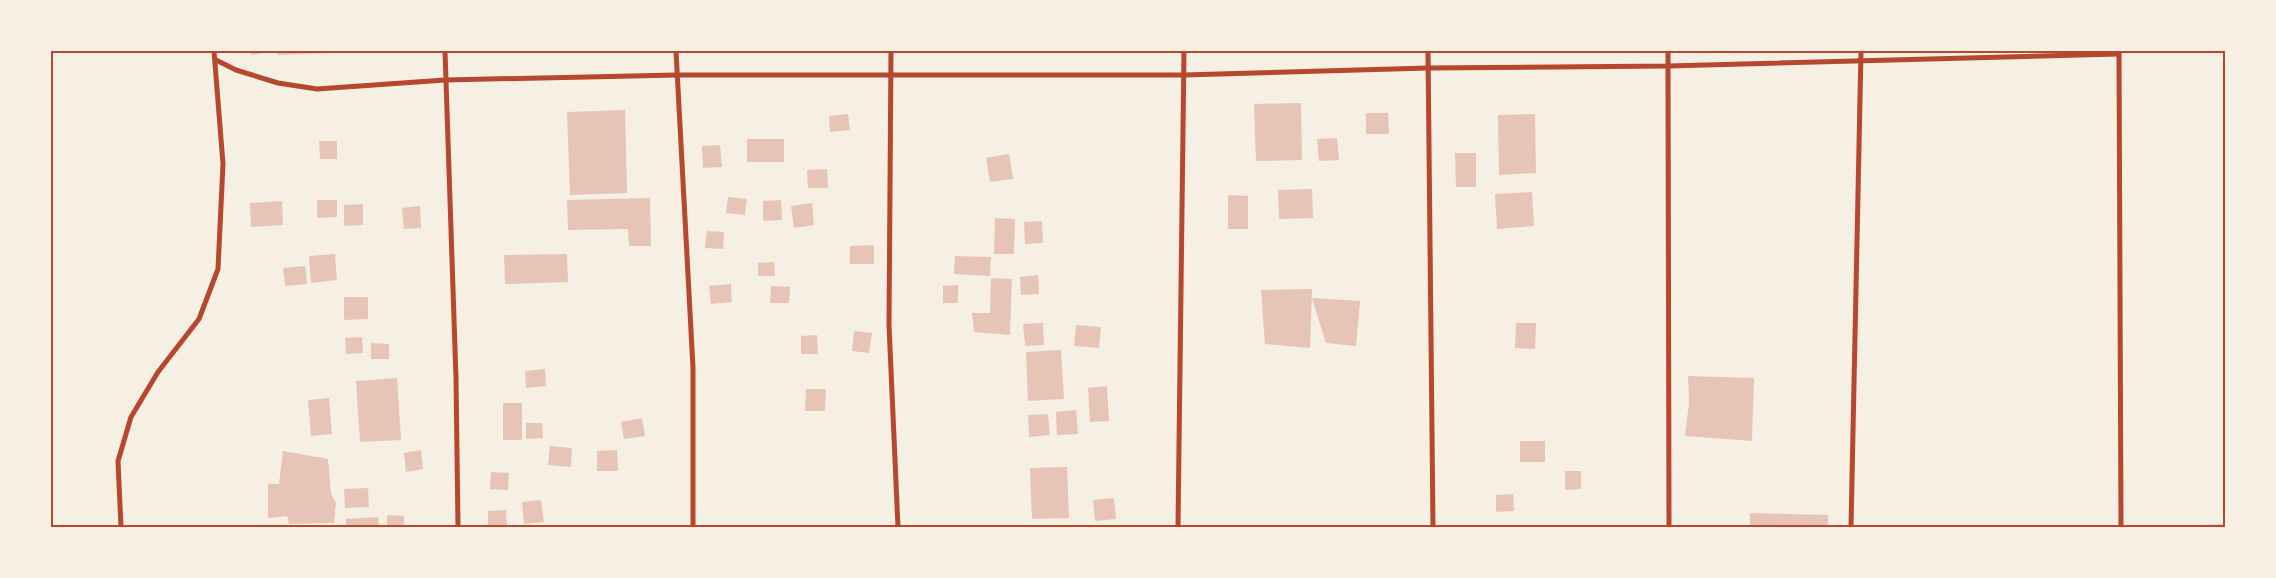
<svg xmlns="http://www.w3.org/2000/svg" width="2276" height="578" font-family="Jost,sans-serif">
	<style>
		.building { fill: #e6c5b7 }
		.lines { fill: none; stroke-linecap: round; stroke-linejoin: round }
		.minor { stroke: #b5482f; stroke-width: 5 }
		.neatline { fill: none; stroke: #b5482f; stroke-width: 2 }
	</style>
	<rect width="100%" height="100%" fill="#f6efe4"/>
	<g class="building">
		<path d="M251,51H272V52L251,55Z"/>
		<path d="M277,51H334V53L277,55Z"/>
		<path d="M1301,103L1302,160L1256,161L1254,104Z"/>
		<path d="M625,110L627,193L570,195L567,112Z"/>
		<path d="M1366,113H1388L1389,134H1366Z"/>
		<path d="M848,114L850,130L830,132L829,116Z"/>
		<path d="M1535,114L1536,173L1499,175L1498,115Z"/>
		<path d="M1337,138L1339,160L1319,161L1317,139Z"/>
		<rect x="747" y="139" width="37" height="23"/>
		<path d="M319,141H337V159H320Z"/>
		<path d="M720,145L722,167L703,168L702,146Z"/>
		<path d="M1455,153H1476V187H1456Z"/>
		<path d="M1009,154L1013,179L990,182L986,158Z"/>
		<path d="M827,169L828,188H808L807,170Z"/>
		<path d="M1312,189L1313,218L1279,219L1278,190Z"/>
		<path d="M1532,192L1534,226L1497,229L1495,194Z"/>
		<path d="M1228,195L1248,196V229H1228Z"/>
		<path d="M728,197L747,199L745,215L726,213Z"/>
		<path d="M650,198L651,246H629L628,229L568,230L567,200Z"/>
		<path d="M317,200H337V217L317,218Z"/>
		<path d="M781,200L782,220L763,221V201Z"/>
		<path d="M282,201L283,225L251,227L250,203Z"/>
		<path d="M812,203L814,225L794,228L791,206Z"/>
		<path d="M363,204V225L344,226V205Z"/>
		<path d="M420,206L421,228L404,229L402,208Z"/>
		<path d="M995,218L1015,219L1014,254H994Z"/>
		<path d="M1042,221L1043,243L1025,244L1024,222Z"/>
		<path d="M707,231L724,232L723,249L705,248Z"/>
		<path d="M874,245V264H850V246Z"/>
		<path d="M335,254L337,280L311,283L309,256Z"/>
		<path d="M567,254L568,282L505,284L504,255Z"/>
		<path d="M955,256L991,257L990,276L954,274Z"/>
		<path d="M774,262L775,276H758V263Z"/>
		<path d="M305,266L307,284L285,286L283,268Z"/>
		<path d="M1038,275L1039,294L1021,295L1020,277Z"/>
		<path d="M991,278L1012,279L1010,335L974,332L972,313H990Z"/>
		<path d="M731,284L732,302L711,304L709,286Z"/>
		<path d="M958,285V303H943V286Z"/>
		<path d="M771,286L790,287L789,303H770Z"/>
		<path d="M1312,289L1310,348L1265,344L1261,290Z"/>
		<path d="M344,297H368V319L344,320Z"/>
		<path d="M1312,298L1360,301L1356,346L1326,343Z"/>
		<path d="M1043,323L1044,345L1025,346L1023,324Z"/>
		<path d="M1516,323H1536L1535,349L1515,348Z"/>
		<path d="M1076,325L1101,327L1099,348L1074,346Z"/>
		<path d="M854,331L872,333L869,353L852,351Z"/>
		<path d="M817,335L818,354H801V336Z"/>
		<path d="M362,337L363,353L346,354L345,338Z"/>
		<path d="M371,343L389,344V359H371Z"/>
		<path d="M1061,350L1064,399L1028,401L1026,352Z"/>
		<path d="M545,369L546,386L526,388L525,371Z"/>
		<path d="M1688,376L1754,378L1752,441L1685,436L1689,403Z"/>
		<path d="M397,378L401,440L360,442L356,381Z"/>
		<path d="M1107,386L1109,421L1090,422L1088,388Z"/>
		<path d="M806,389H826L825,411H805Z"/>
		<path d="M329,398L332,434L311,436L308,400Z"/>
		<rect x="503" y="403" width="19" height="37"/>
		<path d="M1076,410L1078,434L1057,435L1056,412Z"/>
		<path d="M1048,414L1050,435L1029,437L1028,415Z"/>
		<path d="M642,418L645,436L624,439L621,422Z"/>
		<path d="M526,423H542L543,438L526,439Z"/>
		<rect x="1520" y="441" width="25" height="21"/>
		<path d="M550,446L572,448L571,467L548,465Z"/>
		<path d="M421,450L423,469L406,472L404,453Z"/>
		<path d="M617,450L618,471H597V451Z"/>
		<path d="M283,451L328,459L331,494L336,503L334,523L289,524L287,516L268,518V484H279Z"/>
		<path d="M1067,467L1069,518L1032,519L1030,468Z"/>
		<path d="M1565,471H1581V489L1565,490Z"/>
		<path d="M491,472L509,473L508,490L490,489Z"/>
		<path d="M368,488L369,507L345,508L344,489Z"/>
		<path d="M1513,494L1514,511L1496,512V495Z"/>
		<path d="M1114,498L1116,519L1095,521L1093,500Z"/>
		<path d="M541,500L544,522L524,524L522,502Z"/>
		<path d="M506,510L507,527H488V511Z"/>
		<path d="M1750,513L1828,515V527H1750Z"/>
		<path d="M387,515L404,516V527H387Z"/>
		<path d="M378,517L379,527H346V519Z"/>
		<path d="M2225,524V527H2196V525Z"/>
	</g>
	<g class="lines">
		<g class="minor">
			<path d="M445,51L456,378L458,527"/>
			<path d="M676,51L693,368V527"/>
			<path d="M891,51L889,325L898,527"/>
			<path d="M1428,51L1433,527"/>
			<path d="M2119,52L2121,527"/>
			<path d="M216,60L236,70L278,83L317,89L445,80L677,75H1184L1428,68L1668,66V51"/>
			<path d="M121,527L118,461L131,417L158,372L199,319L218,269L223,164L214,51"/>
			<path d="M1178,527L1184,51"/>
			<path d="M1669,527L1668,66L2119,54"/>
			<path d="M1851,527L1861,51"/>
		</g>
	</g>
	<rect width="2276" height="578" fill="none" stroke="#f6efe4" stroke-width="105"/>
	<rect x="52" y="52" width="2172" height="474" class="neatline"/>
</svg>
